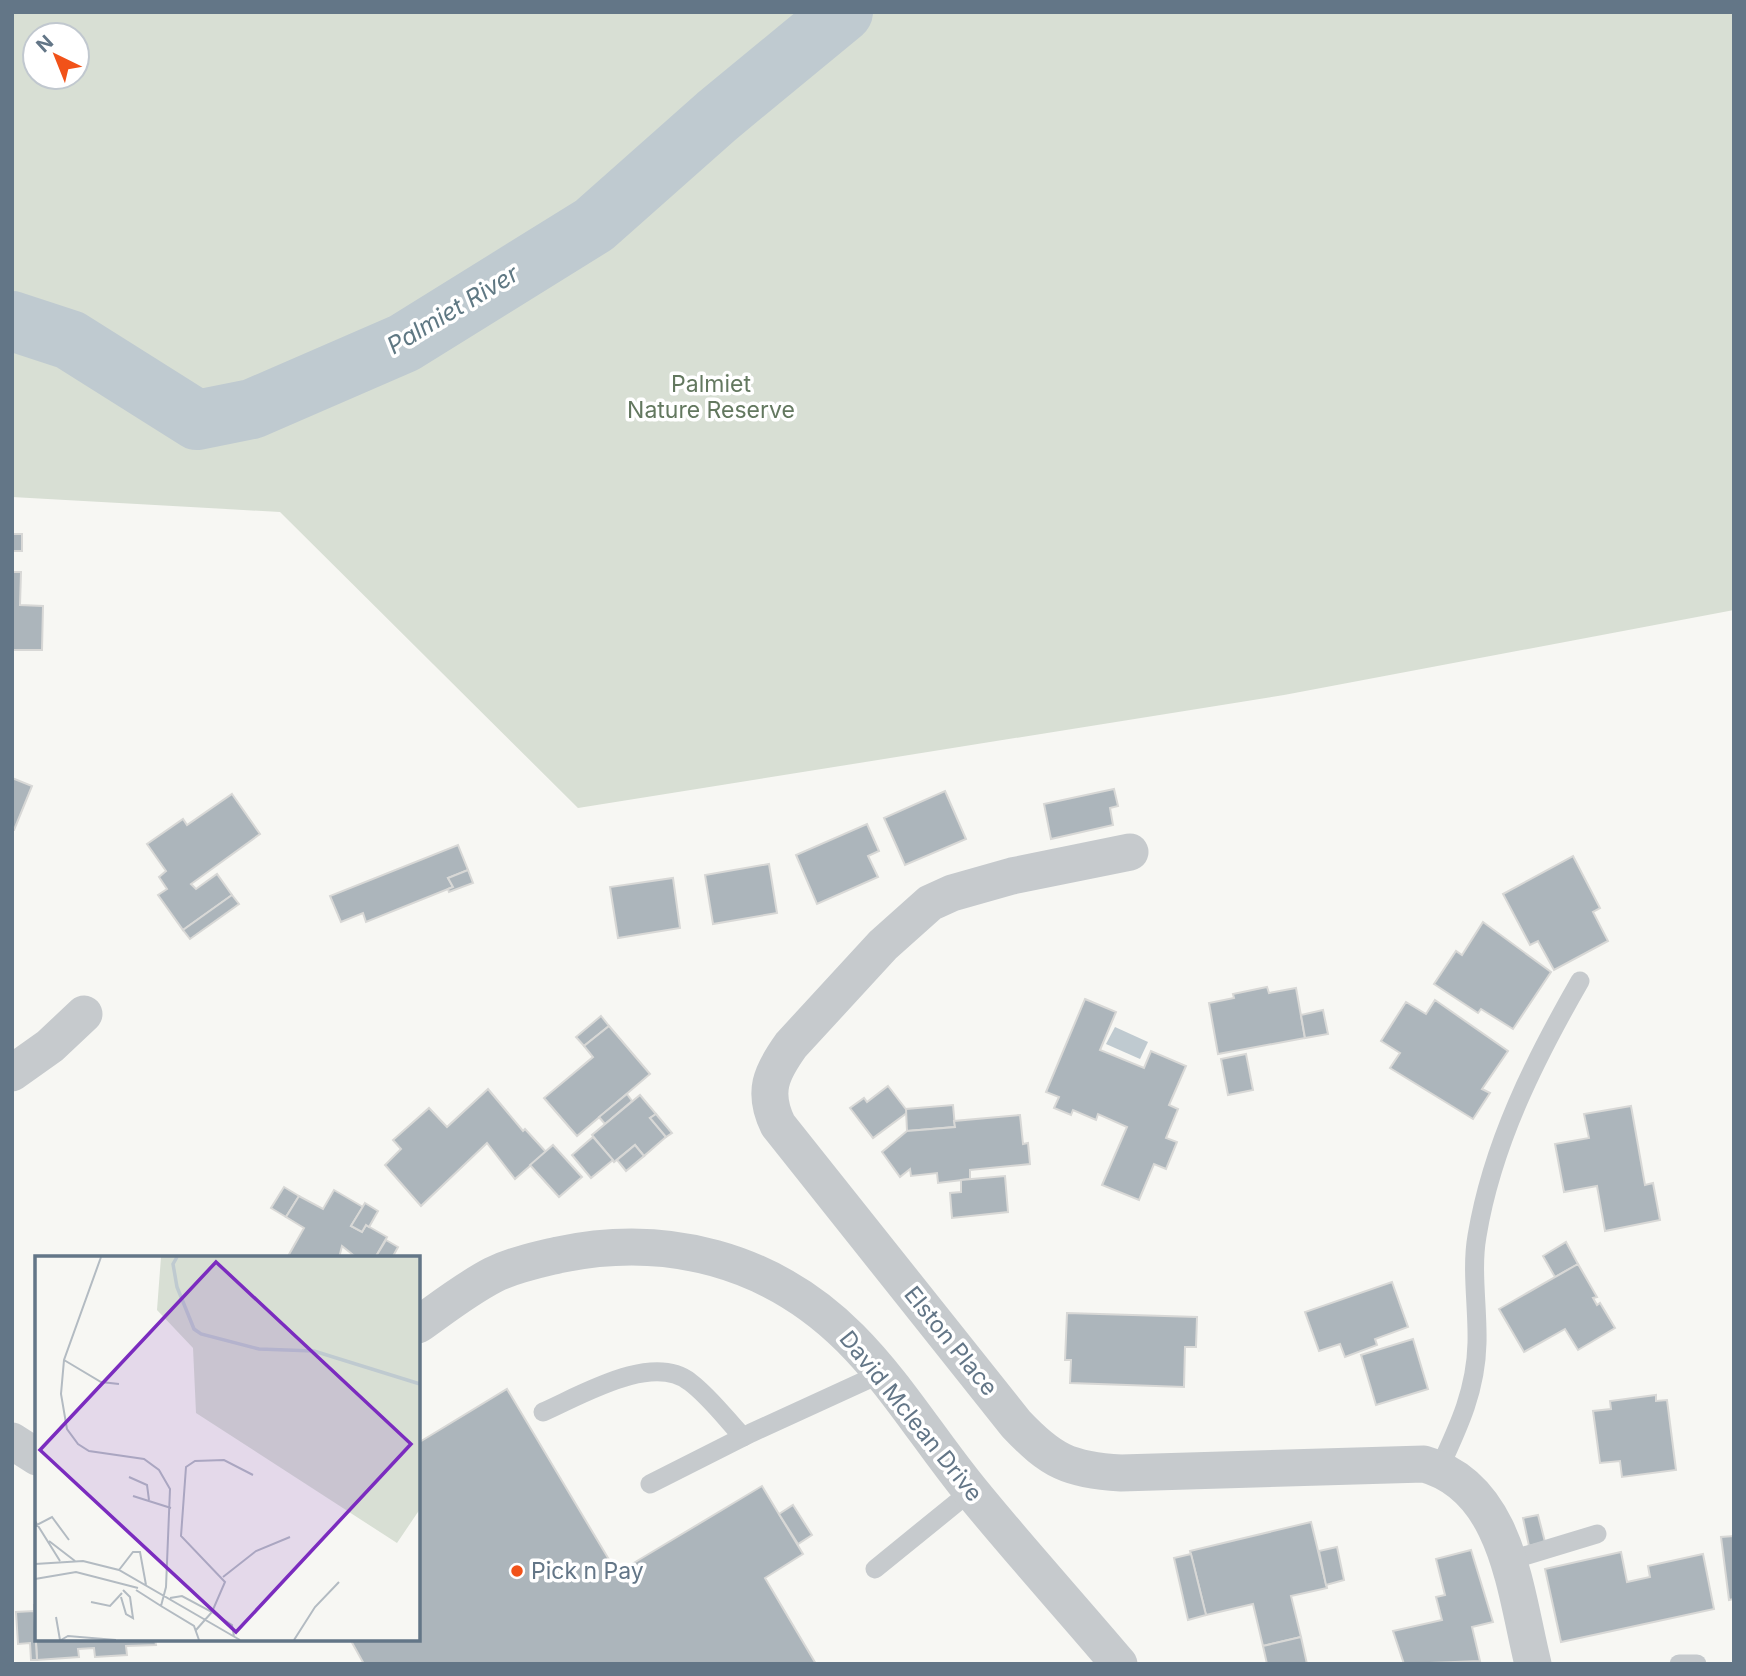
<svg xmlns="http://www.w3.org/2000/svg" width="1746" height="1676" font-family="Inter,sans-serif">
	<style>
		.green { fill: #d8dfd4; fill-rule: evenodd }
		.water { fill: #bfcad0 }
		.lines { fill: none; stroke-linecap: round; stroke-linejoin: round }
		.river { stroke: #bfcad0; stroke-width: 60 }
		.building { fill: #acb5bb; stroke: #d8d8d6; stroke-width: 2 }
		.service { stroke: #c6cacd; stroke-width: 19 }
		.minor { stroke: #c6cacd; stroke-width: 37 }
		.poi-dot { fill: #f15219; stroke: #fff; stroke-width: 2.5 }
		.labels { text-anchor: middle; stroke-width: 7; stroke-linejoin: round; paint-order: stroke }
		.park-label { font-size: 23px; fill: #63785f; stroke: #fff }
		.street-label { font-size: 23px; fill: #637687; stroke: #fff }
		.poi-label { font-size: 23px; fill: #637687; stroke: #fff; text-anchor: start }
		.water-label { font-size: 24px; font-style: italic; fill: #5f7883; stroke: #fff }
		.inset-river { fill: none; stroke: #bfcad0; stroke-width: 3.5 }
		.inset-road { fill: none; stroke: #b3bbc2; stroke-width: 2 }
		.view { fill: #7b2cbf; fill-opacity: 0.15; stroke: #7b2cbf; stroke-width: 3.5 }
		.inset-edge { fill: none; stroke: #637687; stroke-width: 3.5 }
	</style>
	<rect width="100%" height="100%" fill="#f7f7f3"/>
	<path class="green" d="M12,12H1734V610L1284,695L578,808L280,512L12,497ZM35,35H77V77H35Z"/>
	<path class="water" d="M1115,1027L1148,1042L1140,1059L1106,1044Z"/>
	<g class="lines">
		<path class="river" d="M12,321L70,340L197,420L252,409L404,343L594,225L717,116L843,12"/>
	</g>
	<g class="building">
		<rect x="12" y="534" width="10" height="17"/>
		<path d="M12,572H21L20,605L43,606L42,650H12Z"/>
		<path d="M12,778L32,786L14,830H12Z"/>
		<path d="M1114,789L1118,806L1110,808L1113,825L1051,839L1044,804Z"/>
		<path d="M945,791L966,839L905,865L884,818Z"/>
		<path d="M232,794L260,834L191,884L196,889L217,874L232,895L183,930L158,895L167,889L159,877L166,871L147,844L183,819L187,825Z"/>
		<path d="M867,824L879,851L868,856L878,877L817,904L796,855Z"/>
		<path d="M458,845L468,870L448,878L453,887L366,922L363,913L341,922L330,896Z"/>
		<path d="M1573,856L1600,908L1593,912L1608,941L1554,970L1538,941L1530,945L1503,894Z"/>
		<path d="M769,864L777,913L713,924L705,875Z"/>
		<path d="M468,870L473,883L449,892L448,889L453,887L448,878Z"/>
		<path d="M673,878L680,928L618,938L610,887Z"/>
		<path d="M232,895L239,904L190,939L183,930Z"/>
		<path d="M1483,922L1551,972L1513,1029L1481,1009L1478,1013L1434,984L1456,951L1462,955Z"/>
		<path d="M1267,987L1269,993L1296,988L1305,1038L1218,1054L1209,1003L1234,998L1233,994Z"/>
		<path d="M1085,999L1116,1012L1100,1050L1144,1068L1151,1051L1186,1066L1169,1105L1178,1109L1166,1138L1177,1142L1166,1169L1154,1164L1139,1200L1102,1185L1127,1127L1098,1114L1096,1120L1073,1110L1071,1115L1054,1108L1059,1097L1046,1092Z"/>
		<path d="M1435,1000L1508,1051L1482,1089L1490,1093L1473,1119L1390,1068L1400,1053L1381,1041L1406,1002L1426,1014Z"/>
		<path d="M1323,1010L1328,1034L1305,1038L1301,1015Z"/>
		<path d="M601,1016L609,1026L584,1046L576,1037Z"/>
		<path d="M609,1026L650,1074L577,1136L544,1098L593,1057L584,1046Z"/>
		<path d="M1246,1054L1253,1090L1228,1095L1221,1059Z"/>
		<path d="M888,1086L908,1112L873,1138L850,1108L864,1098L867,1102Z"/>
		<path d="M488,1089L523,1131L525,1129L546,1152L515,1179L487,1143L421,1206L385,1165L401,1149L393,1140L429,1108L447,1127Z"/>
		<path d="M627,1094L632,1101L605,1124L599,1117Z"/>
		<path d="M640,1095L656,1114L650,1118L666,1137L644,1156L635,1145L614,1162L592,1135Z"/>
		<path d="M953,1105L955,1127L907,1131L906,1109Z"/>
		<path d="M1631,1106L1645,1185L1653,1183L1660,1220L1605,1231L1597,1186L1564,1192L1555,1144L1589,1138L1584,1114Z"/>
		<path d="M656,1114L672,1133L666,1137L650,1118Z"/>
		<path d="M1020,1115L1023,1144L1028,1143L1030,1164L970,1170V1179L938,1183L937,1173L911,1176L910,1169L900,1177L882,1152L907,1131L955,1127L954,1121Z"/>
		<path d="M593,1137L613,1160L591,1178L572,1155Z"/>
		<path d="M553,1145L582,1177L559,1197L530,1165Z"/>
		<path d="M635,1145L644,1156L626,1171L617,1160Z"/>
		<path d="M1005,1176L1008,1212L952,1218L950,1193L961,1192V1180Z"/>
		<path d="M284,1187L299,1196L286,1217L271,1208Z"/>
		<path d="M334,1190L363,1207L351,1226L362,1232L366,1225L387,1237L375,1258H357L342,1246L339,1258H287L304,1228L286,1217L299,1196L323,1209Z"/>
		<path d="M365,1203L378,1211L369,1227L366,1225L362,1232L351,1226Z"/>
		<path d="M386,1240L398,1247L392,1258H375Z"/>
		<path d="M1566,1242L1578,1264L1555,1277L1543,1256Z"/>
		<path d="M1578,1264L1597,1297L1593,1298L1597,1305L1600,1303L1615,1328L1578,1350L1565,1329L1524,1352L1499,1309Z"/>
		<path d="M1392,1282L1408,1327L1375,1339L1377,1345L1345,1357L1340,1344L1319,1351L1305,1312Z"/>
		<path d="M1067,1313L1197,1317L1196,1347H1185L1184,1387L1070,1383L1071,1360H1065Z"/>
		<path d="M1413,1339L1428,1389L1376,1405L1361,1355Z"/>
		<path d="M507,1389L617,1573L762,1486L803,1554L765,1578L816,1664H364L350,1639H418V1443Z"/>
		<path d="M1656,1395V1401L1667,1400L1676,1470L1622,1477L1620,1461L1600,1463L1593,1411L1611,1409L1610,1401Z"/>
		<path d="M793,1505L812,1535L798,1544L779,1514Z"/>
		<path d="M1538,1515L1545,1542L1529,1546L1523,1518Z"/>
		<path d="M1311,1522L1327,1588L1291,1596L1301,1637L1263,1646L1253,1604L1206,1615L1190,1551Z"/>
		<path d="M1734,1536V1599L1729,1600L1721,1537Z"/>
		<path d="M1337,1547L1344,1580L1326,1585L1319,1551Z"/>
		<path d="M1471,1550L1493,1622L1472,1627L1480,1661L1404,1664L1393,1631L1442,1620L1436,1597L1445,1595L1436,1559Z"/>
		<path d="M1621,1552L1627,1582L1650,1577L1648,1566L1703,1554L1714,1609L1561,1642L1545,1569Z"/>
		<path d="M1191,1554L1206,1615L1188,1620L1174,1558Z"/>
		<path d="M34,1605H37V1639H155L156,1645L126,1646L127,1655L95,1657L94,1648L78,1649L79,1657L37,1660Z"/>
		<path d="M34,1611L37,1660H31L30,1643L18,1644L16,1612Z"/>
		<path d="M1301,1637L1307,1664H1267L1263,1646Z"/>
	</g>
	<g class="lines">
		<g class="service">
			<path d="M543,1412C580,1396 652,1352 690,1382C710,1397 726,1419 743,1437"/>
			<path d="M1439,1469C1459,1426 1476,1390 1477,1343C1478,1308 1471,1270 1477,1236C1492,1145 1534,1061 1580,981"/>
			<path d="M650,1484L751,1433L882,1373"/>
			<path d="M1508,1561L1597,1534"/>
			<path d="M875,1569L971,1491"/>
			<path d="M1679,1664H1697"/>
		</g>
		<g class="minor">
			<path d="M1130,852L1012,876L952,893L930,903L883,945L791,1045C771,1073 762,1092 778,1125L1016,1424C1051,1461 1069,1470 1121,1473L1424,1464C1508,1487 1515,1592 1533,1664"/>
			<path d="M12,1073L50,1046L84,1014"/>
			<path d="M418,1325C442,1308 466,1289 493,1275C513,1265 537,1260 558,1255C666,1232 771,1259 850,1338C896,1384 930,1441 971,1491C1019,1550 1070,1606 1119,1664"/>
			<path d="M12,1441L37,1457"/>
		</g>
	</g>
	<circle class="poi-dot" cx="517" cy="1571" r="7"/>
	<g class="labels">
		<g class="park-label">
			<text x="711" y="392">Palmiet<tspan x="711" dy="26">Nature Reserve</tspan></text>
		</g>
		<g class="street-label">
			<text transform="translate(951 1341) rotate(51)" y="8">Elston Place</text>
			<text transform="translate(911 1416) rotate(51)" y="8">David Mclean Drive</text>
		</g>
		<g class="poi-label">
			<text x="531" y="1579">Pick n Pay</text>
		</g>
		<g class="water-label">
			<text transform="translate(453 310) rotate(-31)" y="8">Palmiet River</text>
		</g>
	</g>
	<g transform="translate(35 1256)">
		<rect width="385" height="385" fill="#f7f7f3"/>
		<path d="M126,1H385V253L362,287L161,157L158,92L122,54Z" fill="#d8dfd4"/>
		<path class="inset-river" d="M142,1L138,8L142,31L159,73L166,78L224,93L279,95L385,128"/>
		<path class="inset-road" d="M66,1L29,104L26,138L32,173L43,188L54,195L109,203L124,214L135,233L131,331L126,350L101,334M29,104L66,126L84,128M94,221L112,229L114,244M98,240L136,252M0,265L25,305M0,270L17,261L34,284M14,285L40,305M0,308L48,305L84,314L205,384M84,314L98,296H105L111,329M188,321L221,295L255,281M0,323L41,316L103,332M86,341L91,358L98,362L95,341L88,334M135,342L147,340L177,356L197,369L199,380M56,346L75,350L87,337M126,350L159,370L164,384M21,361L25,384M161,374L177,356L190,326L146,280L151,211L160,205L189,204L218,219M26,384L33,380L81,384M259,384L280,351L304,326"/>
		<path class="view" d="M181,6L376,188L201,376L5,194Z"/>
		<rect width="385" height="385" class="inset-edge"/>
	</g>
	<rect width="1746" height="1676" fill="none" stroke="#637687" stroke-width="28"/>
	<g transform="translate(56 56) rotate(317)"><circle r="33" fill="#ffffff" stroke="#c1c8cf" stroke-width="2"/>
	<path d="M0-5L12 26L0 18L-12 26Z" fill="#f15219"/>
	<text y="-10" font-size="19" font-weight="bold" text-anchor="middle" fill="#637687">N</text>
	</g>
</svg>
